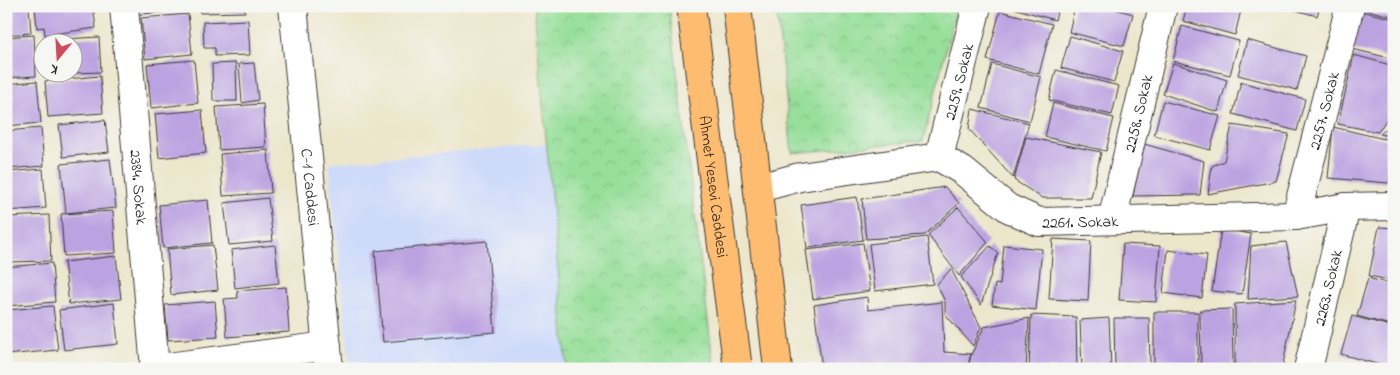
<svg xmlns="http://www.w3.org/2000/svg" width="1400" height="375" font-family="'Indie Flower',sans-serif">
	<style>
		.built { fill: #cedafa }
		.park { fill: url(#park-crowns); stroke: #5a7e5b }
		.building { fill: #bba2e1 }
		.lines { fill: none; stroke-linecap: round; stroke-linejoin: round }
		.street-casing { stroke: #3b3a36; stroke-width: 30 }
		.primary-casing { stroke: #3b3a36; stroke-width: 30 }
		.street { stroke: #fff; stroke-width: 28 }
		.primary { stroke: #fdbc70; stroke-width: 28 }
		.labels { text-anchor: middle; stroke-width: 4.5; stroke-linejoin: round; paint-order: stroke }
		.street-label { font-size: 16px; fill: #1c1c1c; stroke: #f6f6f2 }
	</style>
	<defs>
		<pattern id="park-crowns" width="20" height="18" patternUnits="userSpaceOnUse" patternTransform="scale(1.25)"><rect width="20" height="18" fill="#97df9a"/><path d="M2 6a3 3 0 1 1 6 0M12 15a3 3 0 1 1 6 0" fill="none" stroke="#82bf84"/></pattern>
	</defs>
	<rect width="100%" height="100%" fill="#f6f6f2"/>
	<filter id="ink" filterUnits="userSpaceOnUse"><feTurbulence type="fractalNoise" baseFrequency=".02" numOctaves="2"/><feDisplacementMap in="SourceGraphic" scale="10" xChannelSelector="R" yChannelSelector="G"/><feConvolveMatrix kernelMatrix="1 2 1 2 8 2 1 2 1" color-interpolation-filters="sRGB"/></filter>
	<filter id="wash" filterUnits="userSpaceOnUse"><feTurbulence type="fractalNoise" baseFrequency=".0096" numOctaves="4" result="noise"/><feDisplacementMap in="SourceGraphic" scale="20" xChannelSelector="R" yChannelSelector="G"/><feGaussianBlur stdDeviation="1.12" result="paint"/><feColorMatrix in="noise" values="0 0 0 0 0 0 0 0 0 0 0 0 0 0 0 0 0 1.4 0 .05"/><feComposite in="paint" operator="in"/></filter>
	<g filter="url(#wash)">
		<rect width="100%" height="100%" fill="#ece6cb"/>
		<path class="built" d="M546,144L567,369H350L329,163Z"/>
		<g class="park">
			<path d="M534,6H669L714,369H567Z"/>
			<path d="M776,6H957L923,141L792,153Z"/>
		</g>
		<g id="blocks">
			<g class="building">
				<path d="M6,6H29L31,33L6,35Z"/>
				<path d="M35,6H93L96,28L45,35L44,27L37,28Z"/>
				<path d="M134,6H193L194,8L135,15Z"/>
				<path d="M200,6H245V12L200,13Z"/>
				<path d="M1006,6H1059L1055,20Z"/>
				<path d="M1075,6H1104L1133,14L1124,46L1069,32Z"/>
				<path d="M1187,6H1242L1235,35L1183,21Z"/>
				<path d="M1281,6H1320L1317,16Z"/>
				<path d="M1359,6H1394V17L1359,8Z"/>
				<path d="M1000,11L1052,24L1039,74L987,60Z"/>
				<path d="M1361,11L1394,19V59L1352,49Z"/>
				<path d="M188,14L192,54L145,59L141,18Z"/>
				<path d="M248,20L250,55L215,56V48H204L203,22Z"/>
				<path d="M1182,26L1239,41L1230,75L1173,61Z"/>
				<path d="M34,35L36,76L6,78V37Z"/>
				<path d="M1070,36L1123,51L1114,82L1061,68Z"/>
				<path d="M99,37L101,72L72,73V42H47V40Z"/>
				<path d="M1247,40L1306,56L1297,90L1238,75Z"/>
				<path d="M1354,55L1394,66V108L1378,132L1338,124Z"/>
				<path d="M194,60L198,103L151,108L147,64Z"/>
				<path d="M236,63L237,101H213L212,64Z"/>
				<path d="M254,63L258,100L242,103L239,64Z"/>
				<path d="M1173,63L1227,80L1218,112L1163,94Z"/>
				<path d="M992,64L1041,77L1030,121L981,108Z"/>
				<path d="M1056,70L1119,86L1112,115L1049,100Z"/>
				<path d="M100,76L103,113L48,117L45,81Z"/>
				<path d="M37,81L41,123L6,126V84Z"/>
				<path d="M1241,82L1305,99L1297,131L1233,114Z"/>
				<path d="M1163,101L1220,116L1210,150L1154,135Z"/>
				<path d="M1053,103L1114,118L1106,151L1045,137Z"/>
				<path d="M263,104L266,147L219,150L216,107Z"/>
				<path d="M972,109L1029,123L1013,178L969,129Z"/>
				<path d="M202,110L206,153L159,158L155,114Z"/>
				<path d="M105,120L109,152L63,157L59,125Z"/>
				<path d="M1394,122V137L1380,134Z"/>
				<path d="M1232,125L1289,134L1276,181L1208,194L1212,166L1224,161Z"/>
				<path d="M1333,127L1393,141L1389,183L1328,178Z"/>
				<path d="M41,128L44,166L6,169V131Z"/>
				<path d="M1026,137L1101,152L1091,198H1042L1014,180Z"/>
				<path d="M1144,144L1204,161L1200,195L1133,196Z"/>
				<path d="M268,150L271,193L223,196L220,154Z"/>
				<path d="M110,159L116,208L66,213L61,164Z"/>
				<path d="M43,169L46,208L6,211V172Z"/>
				<path d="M945,187L959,203L925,235L866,239L862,199Z"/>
				<path d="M857,197L863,240L807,248L801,205Z"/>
				<path d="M268,198L273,241L229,245L224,203Z"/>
				<path d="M208,200L212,243L163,248L159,205Z"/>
				<path d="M958,207L988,242L959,276L928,235Z"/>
				<path d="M113,211L116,253L64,256L61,214Z"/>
				<path d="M49,215L51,261L6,262V217Z"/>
				<path d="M1379,227L1394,228V281L1369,276Z"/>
				<path d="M1221,229L1251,234L1242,294L1212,291Z"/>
				<path d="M927,237L933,284L875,291L869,244Z"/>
				<path d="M1053,239L1091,241L1088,301L1049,299Z"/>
				<path d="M487,241L495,332L383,342L375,251Z"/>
				<path d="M1286,242L1298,296L1248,299L1251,246Z"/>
				<path d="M863,243L870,291L813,299L806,250Z"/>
				<path d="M1123,244L1160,246L1156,302L1119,300Z"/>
				<path d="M213,245L218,290L171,295L167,249Z"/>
				<path d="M275,245L279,283L235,288L231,250Z"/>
				<path d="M1004,245L1042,249L1036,310L992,305L995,284L1000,285Z"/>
				<path d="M990,246L998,253L981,305L961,277Z"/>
				<path d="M1168,250L1207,255L1202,298L1163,293Z"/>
				<path d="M116,256L121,299L69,304L64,262Z"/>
				<path d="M52,263L55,302L6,306V267Z"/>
				<path d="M951,269L981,327L973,346L945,314V302L937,284Z"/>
				<path d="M1368,278L1394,285V326L1357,316Z"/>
				<path d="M286,287L289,332L227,337L224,299L238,298L237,291Z"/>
				<path d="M867,297L868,310L942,302L944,352L971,354L967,369H822L814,305Z"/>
				<path d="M1296,300L1282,369H1235V304Z"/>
				<path d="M215,301L218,337L168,340L165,305Z"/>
				<path d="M114,303L118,344L64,350L59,310Z"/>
				<path d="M53,306L58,350L6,355V310Z"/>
				<path d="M1232,309L1233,369H1201L1200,310Z"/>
				<rect x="1154" y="312" width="44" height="57"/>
				<path d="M1031,315L1076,317L1077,369H1029Z"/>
				<path d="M1352,316L1394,327V369L1341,354Z"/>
				<path d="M1029,318L1026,369H968L971,355L984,327Z"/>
				<path d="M1109,318L1111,369H1082L1080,320Z"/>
				<path d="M1114,318H1149L1150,369H1115Z"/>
			</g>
		</g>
	</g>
	<g filter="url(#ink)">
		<use href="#blocks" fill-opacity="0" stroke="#3b3a36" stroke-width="1"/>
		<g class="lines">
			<defs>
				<g id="street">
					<path id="s1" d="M124,6L155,369"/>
					<path id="s2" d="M293,6L329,369"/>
					<path id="s3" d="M939,157L977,6"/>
					<path id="s4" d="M759,188L800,177L939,157L963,171L1008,208L1039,222L1296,216L1346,207L1394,206"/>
					<path id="s5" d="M1296,216L1350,6"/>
					<path id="s6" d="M1112,220L1163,6"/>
					<path d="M152,369L327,346"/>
					<path id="s7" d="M1308,369L1346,207"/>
				</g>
				<g id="primary">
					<path id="s8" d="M691,6L738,369"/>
					<path d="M737,6L778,369"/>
				</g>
			</defs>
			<use href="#street" class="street-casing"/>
			<use href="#primary" class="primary-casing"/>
			<use href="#street" class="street"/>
			<use href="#primary" class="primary"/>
		</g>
	</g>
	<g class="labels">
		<g class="street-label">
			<text dy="6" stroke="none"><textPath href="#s3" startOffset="78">2259. Sokak</textPath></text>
			<text dy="6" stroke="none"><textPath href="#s5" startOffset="109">2257. Sokak</textPath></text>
			<text dy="6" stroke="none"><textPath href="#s6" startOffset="110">2258. Sokak</textPath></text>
			<text dy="6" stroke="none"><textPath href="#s8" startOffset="182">Ahmet Yesevi Caddesi</textPath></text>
			<text dy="6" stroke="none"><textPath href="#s1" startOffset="182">2384. Sokak</textPath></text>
			<text dy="6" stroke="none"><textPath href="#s2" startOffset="182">C-1 Caddesi</textPath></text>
			<text dy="6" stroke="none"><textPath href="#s4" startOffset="344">2261. Sokak</textPath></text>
			<text dy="6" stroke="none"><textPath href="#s7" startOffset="84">2263. Sokak</textPath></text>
		</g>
	</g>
	<rect width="1400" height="375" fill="none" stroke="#f6f6f2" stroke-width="25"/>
	<g transform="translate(58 58) rotate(198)"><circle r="24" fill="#f6f6f2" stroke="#9f9f9c"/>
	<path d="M0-4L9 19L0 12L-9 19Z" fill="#d1495b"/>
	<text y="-8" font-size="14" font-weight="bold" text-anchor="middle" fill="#1c1c1c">K</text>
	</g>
</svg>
